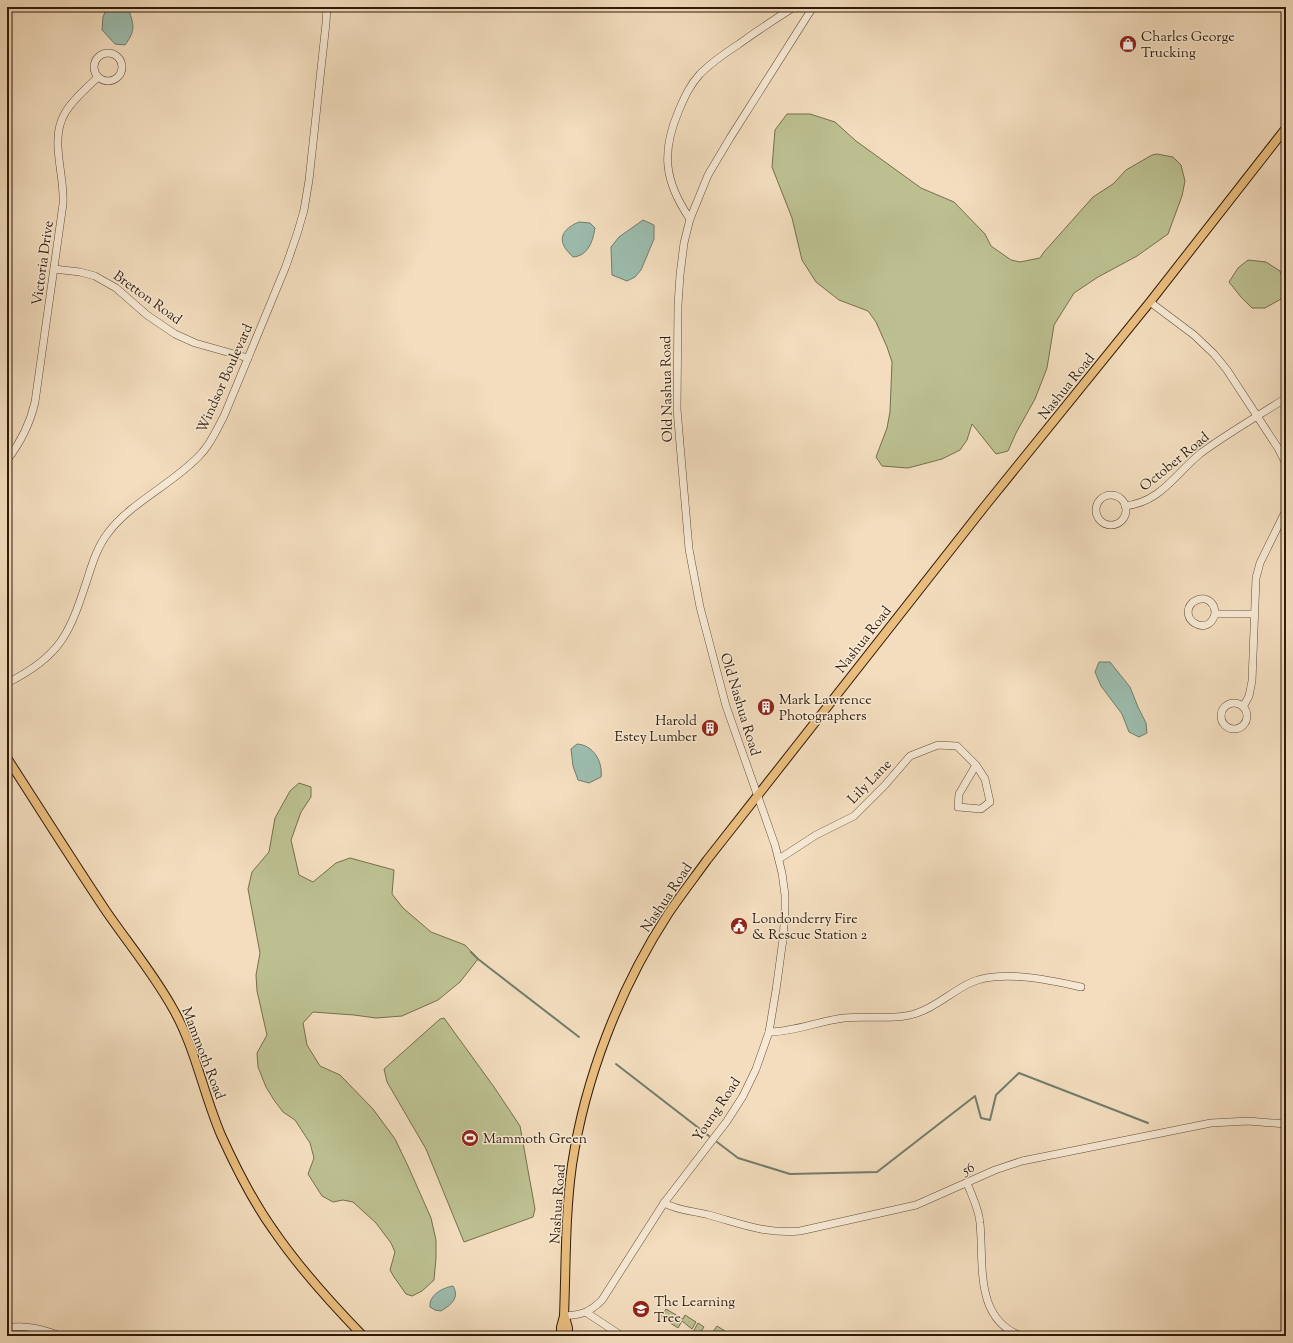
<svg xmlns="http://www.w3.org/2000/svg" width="1293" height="1343" font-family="'Sorts Mill Goudy',serif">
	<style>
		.green { fill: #bcc091; stroke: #766e4c }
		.water { fill: #9cbcae; stroke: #717c6c }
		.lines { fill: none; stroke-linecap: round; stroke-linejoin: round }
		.stream { stroke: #717c6c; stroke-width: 2 }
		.minor-casing { stroke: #624c36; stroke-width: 8 }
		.major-casing { stroke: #311b08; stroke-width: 10 }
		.minor { stroke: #f7e9d5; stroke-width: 7 }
		.major { stroke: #eabe7f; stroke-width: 8 }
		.labels { text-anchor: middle; stroke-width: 3; stroke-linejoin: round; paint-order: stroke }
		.poi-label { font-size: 14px; fill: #311b08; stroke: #f7e9d5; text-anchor: start }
		.street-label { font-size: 14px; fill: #311b08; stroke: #f7e9d5 }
	</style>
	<rect width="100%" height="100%" fill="#f3ddbe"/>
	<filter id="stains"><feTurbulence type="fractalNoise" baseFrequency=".005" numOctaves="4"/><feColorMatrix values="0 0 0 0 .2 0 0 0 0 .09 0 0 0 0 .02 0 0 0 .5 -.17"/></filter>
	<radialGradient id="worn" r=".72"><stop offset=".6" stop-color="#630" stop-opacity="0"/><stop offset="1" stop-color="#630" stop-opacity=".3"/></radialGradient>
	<g class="green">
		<path d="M787,114H810L835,122L856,141L921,188L954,202L985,234L991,246L1011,260L1020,262L1040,258L1044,252L1093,197L1113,184L1126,170L1152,155L1157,154L1173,157L1181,165L1185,181L1182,196L1168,234L1137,256L1098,277L1074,293L1054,325L1047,368L1035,399L1016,433L1008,451L996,454L972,424L967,440L960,450L942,459L908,468L882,466L876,457L887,428L890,412L892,362L887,347L876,322L868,311L839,300L816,282L802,260L792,218L772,167L775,130Z"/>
		<path d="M1248,260L1266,262L1280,271L1285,286L1281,299L1265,308H1252L1241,297L1229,282L1238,268Z"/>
		<path d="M299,783L311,787V797L301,812L291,840L299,875L313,882L336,863L350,858L394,870L392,894L403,908L431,932L465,945L478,959L460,982L438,1000L402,1016L376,1018L354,1015L313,1012L303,1023L307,1045L320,1066L340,1075L373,1109L395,1139L408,1166L431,1218L436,1240V1258L434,1280L422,1291L412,1296L406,1294L394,1277L390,1270L395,1252L391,1243L376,1223L353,1202L343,1200L333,1202L322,1196L308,1174L314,1158L310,1143L295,1120L283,1112L274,1100L266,1087L258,1067L257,1053L267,1035L257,991L256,975L260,953L248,889L252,872L269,852L275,818L290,791Z"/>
		<path d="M444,1018L494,1087L520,1126L535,1209L533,1217L464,1242L426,1149L387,1082L384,1069L440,1019Z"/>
		<path d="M666,1309L683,1319L685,1315L696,1322L692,1329L682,1321L678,1328L661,1317Z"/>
		<path d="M698,1323L704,1327L698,1336L692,1334Z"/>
		<path d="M717,1326L725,1331L722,1336H710Z"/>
	</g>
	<g class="water">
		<path d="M107,7H128C133,24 137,29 125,45L115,44L102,30L103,17Z"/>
		<path d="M643,220L654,225V239L641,270L635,277L627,281L612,275L611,247L619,237Z"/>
		<path d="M579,222L590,223L595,228C593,241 588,256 573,257C570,254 566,250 564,246C558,234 569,226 579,222Z"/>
		<path d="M1099,662H1110L1130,687L1138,707L1146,723L1147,733L1139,737L1129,732L1122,714L1101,686L1095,672Z"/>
		<path d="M577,744C593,745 603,761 601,777L589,783L578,780L573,766L571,749Z"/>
		<path d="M453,1286C460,1298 451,1305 441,1311L435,1310L430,1307C429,1295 442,1288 453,1286Z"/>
	</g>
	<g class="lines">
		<g class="stream">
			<path d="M471,952L478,959L579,1037"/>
			<path d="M616,1064L709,1136"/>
			<path d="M717,1142L738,1158L790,1174L877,1172L975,1096L981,1118L990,1120L996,1095L1019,1073L1148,1123"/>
		</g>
		<defs>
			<g id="minor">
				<path d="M1226,7L1227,8"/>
				<circle cx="108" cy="67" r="14"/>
				<path d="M690,219C664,181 661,152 679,110C685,96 690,85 700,74C712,62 725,53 739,44C757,31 775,19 794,7"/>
				<path d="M54,269L80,272L95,276L116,288L147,315L175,334L195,343L248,358"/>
				<path d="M1150,302L1194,335L1214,354L1227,370L1278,448L1286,464"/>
				<path d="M7,460C21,442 30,424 35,402L63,204C65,174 49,140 65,113C73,99 87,88 98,77"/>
				<circle cx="1111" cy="510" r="15"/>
				<path d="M1125,506C1161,502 1175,474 1201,453C1228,433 1258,416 1286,398"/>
				<path d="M1215,614C1215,607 1212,601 1205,599C1200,598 1196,600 1193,602C1176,618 1208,639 1215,614H1254"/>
				<path d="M7,683C62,656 70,632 88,577C93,561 98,546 108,533C131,502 173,484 200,455C211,444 217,429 224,416L286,266L298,231L304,210L309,180L326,23L327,7"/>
				<circle cx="1234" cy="716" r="13"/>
				<path d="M1243,707L1249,696L1252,681L1256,578L1260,563L1286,510"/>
				<path d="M779,859L816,835L854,816L885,785L910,756L938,745L957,746L976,765L985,779L990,802L981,809L958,807L959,794L976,765"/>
				<path d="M769,1032C795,1032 818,1021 844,1018C867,1015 895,1021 917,1013C936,1007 951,992 970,983C999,969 1050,980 1081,987"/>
				<path d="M967,1183C972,1196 979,1209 980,1223C984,1264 974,1318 1021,1336"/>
				<path d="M664,1203C679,1211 694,1211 709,1215C742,1224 764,1234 800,1231L916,1205L995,1170L1022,1161L1211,1123L1248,1121L1286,1124"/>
				<path d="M587,1313L622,1336"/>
				<path d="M564,1316C582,1315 590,1312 602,1300L664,1203L727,1121L743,1096L756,1069L769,1032L776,990L783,939L785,909V895L782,873L775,845L726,706L700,607L689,549L677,409L678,305L680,275L684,243L690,219L708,175L730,138L813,7"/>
				<path d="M7,1328C25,1324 44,1330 61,1336"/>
				<path d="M7,1336L9,1327"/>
			</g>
			<g id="major">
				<path d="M7,758C40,809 72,860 106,911C128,943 153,973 172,1007C195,1046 203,1093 221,1135C236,1168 253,1202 274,1231C300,1269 331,1303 363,1336"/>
				<path d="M565,1317L568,1328V1336"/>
				<path d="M561,1336V1327L564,1316C566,1266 565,1215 572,1165C585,1078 620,988 668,914C680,896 694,878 707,860L985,506L1150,302L1286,128"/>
			</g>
		</defs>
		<use href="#minor" class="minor-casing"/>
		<use href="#major" class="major-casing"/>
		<use href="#minor" class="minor"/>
		<use href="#major" class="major"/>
	</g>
	<defs>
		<symbol id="shop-disc" viewBox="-11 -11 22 22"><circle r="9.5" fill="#8f2418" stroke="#f7e9d5"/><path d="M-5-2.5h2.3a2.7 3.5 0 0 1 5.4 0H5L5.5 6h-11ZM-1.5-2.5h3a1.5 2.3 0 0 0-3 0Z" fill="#fff"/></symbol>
		<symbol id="building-disc" viewBox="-11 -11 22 22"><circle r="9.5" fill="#8f2418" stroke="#f7e9d5"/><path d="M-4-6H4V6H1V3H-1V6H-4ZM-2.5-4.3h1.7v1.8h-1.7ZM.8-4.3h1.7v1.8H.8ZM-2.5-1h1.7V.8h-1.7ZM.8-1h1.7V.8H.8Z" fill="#fff"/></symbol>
		<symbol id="civic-disc" viewBox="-11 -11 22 22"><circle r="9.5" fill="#8f2418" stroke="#f7e9d5"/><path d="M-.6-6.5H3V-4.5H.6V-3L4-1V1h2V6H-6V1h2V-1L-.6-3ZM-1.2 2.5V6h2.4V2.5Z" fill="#fff"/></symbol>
		<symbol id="stadium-disc" viewBox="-11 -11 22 22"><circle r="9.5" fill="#8f2418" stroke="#f7e9d5"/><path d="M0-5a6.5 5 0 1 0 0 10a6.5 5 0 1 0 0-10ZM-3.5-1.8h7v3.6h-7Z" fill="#fff"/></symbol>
		<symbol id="school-disc" viewBox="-11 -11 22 22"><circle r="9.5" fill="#8f2418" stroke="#f7e9d5"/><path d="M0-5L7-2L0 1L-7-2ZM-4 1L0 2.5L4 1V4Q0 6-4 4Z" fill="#fff"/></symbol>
	</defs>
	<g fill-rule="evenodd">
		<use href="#shop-disc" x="1118" y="34" width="20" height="20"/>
		<use href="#building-disc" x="756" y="697" width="20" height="20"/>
		<use href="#building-disc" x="700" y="718" width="20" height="20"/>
		<use href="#civic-disc" x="729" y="916" width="20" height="20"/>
		<use href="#stadium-disc" x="460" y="1128" width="20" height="20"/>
		<use href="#school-disc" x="631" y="1299" width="20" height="20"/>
	</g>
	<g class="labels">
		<g class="poi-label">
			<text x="1141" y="41">Charles George<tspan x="1141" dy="16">Trucking</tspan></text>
			<text x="779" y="704">Mark Lawrence<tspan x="779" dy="16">Photographers</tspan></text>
			<text x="697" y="725" text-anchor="end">Harold<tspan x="697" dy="16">Estey Lumber</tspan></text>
			<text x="752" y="923">Londonderry Fire<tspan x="752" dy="16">&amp; Rescue Station 2</tspan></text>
			<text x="483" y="1143">Mammoth Green</text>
			<text x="654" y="1306">The Learning<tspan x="654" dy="16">Tree</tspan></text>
		</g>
		<g class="street-label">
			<text transform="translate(42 263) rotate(-82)" y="5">Victoria Drive</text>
			<text transform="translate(148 297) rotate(36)" y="5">Bretton Road</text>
			<text transform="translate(224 378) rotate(-66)" y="5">Windsor Boulevard</text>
			<text transform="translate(1066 386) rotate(-51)" y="5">Nashua Road</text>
			<text transform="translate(666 389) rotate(-91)" y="5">Old Nashua Road</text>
			<text transform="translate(1174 461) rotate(-39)" y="5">October Road</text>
			<text transform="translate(863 639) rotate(-52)" y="5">Nashua Road</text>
			<text transform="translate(741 704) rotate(73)" y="5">Old Nashua Road</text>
			<text transform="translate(869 781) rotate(-46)" y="5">Lily Lane</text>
			<text transform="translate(666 897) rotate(-56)" y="5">Nashua Road</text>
			<text transform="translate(204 1053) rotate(69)" y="5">Mammoth Road</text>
			<text transform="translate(716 1109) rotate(-56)" y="5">Young Road</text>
			<text transform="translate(968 1168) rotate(-24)" y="5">56</text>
			<text transform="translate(557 1204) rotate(-86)" y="5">Nashua Road</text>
		</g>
	</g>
	<rect width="1293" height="1343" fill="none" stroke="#f3ddbe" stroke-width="24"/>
	<rect x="8" y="8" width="1277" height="1327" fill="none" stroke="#311b08" stroke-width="2"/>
	<rect x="12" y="12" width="1269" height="1319" fill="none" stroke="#311b08"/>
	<rect width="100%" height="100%" filter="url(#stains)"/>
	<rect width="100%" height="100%" fill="url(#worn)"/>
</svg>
